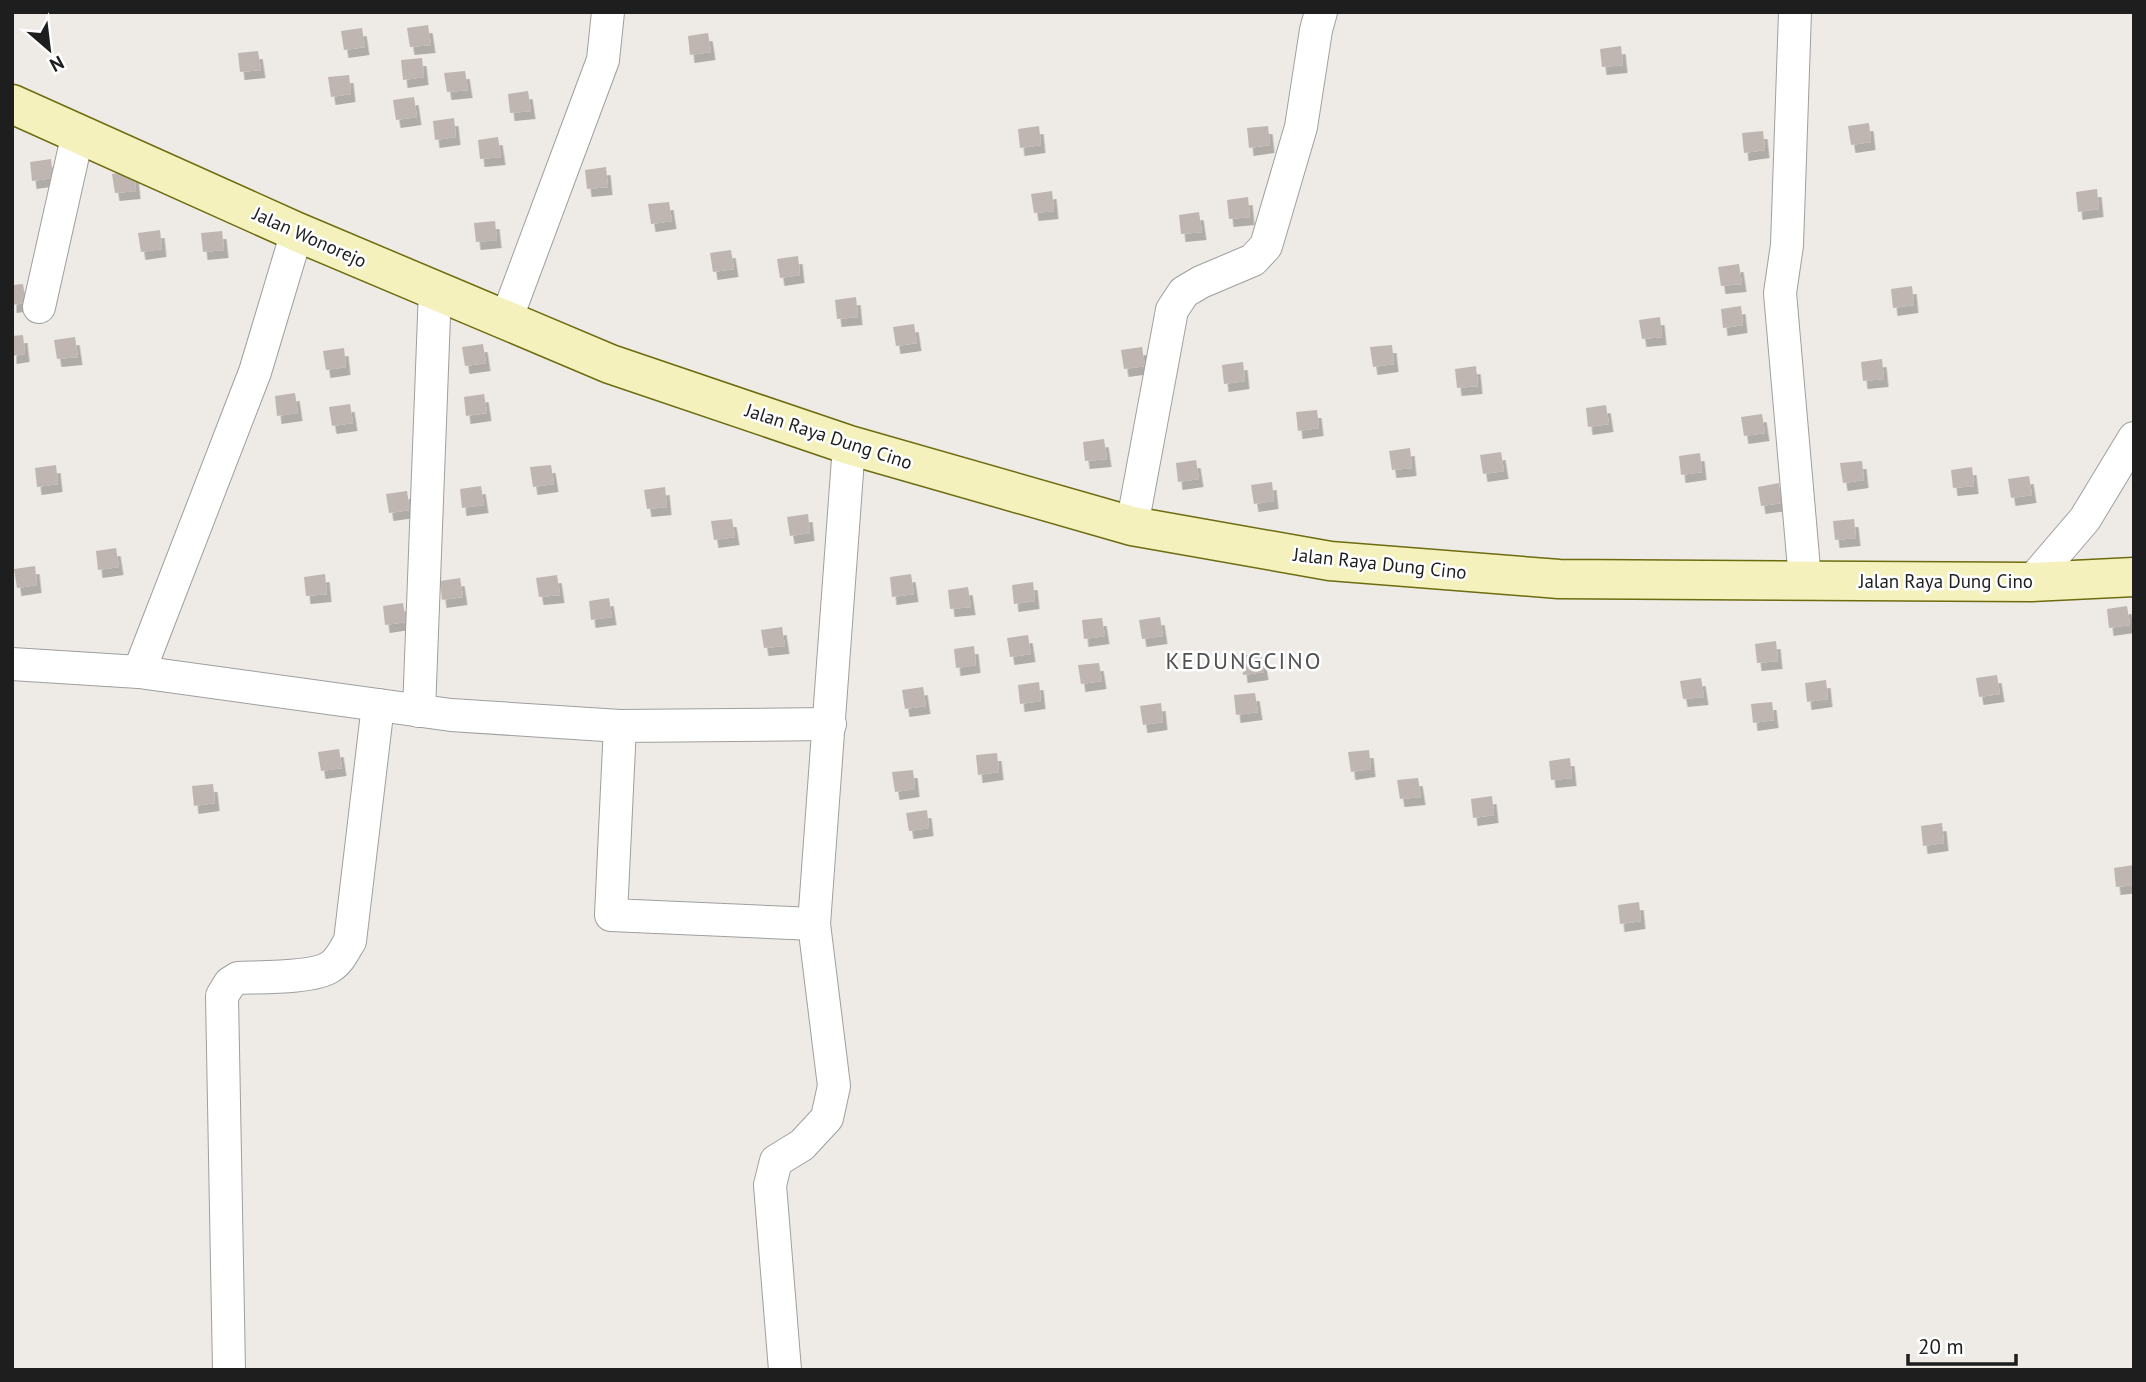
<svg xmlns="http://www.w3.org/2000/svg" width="2146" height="1382" font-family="'PT Sans',sans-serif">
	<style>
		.building { fill: #bfb6b2; filter: url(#shadow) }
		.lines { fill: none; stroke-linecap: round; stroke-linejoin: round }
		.street-casing { stroke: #9f9f9f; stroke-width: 34 }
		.secondary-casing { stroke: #6d6c0e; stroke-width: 41 }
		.street { stroke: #fff; stroke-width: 32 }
		.secondary { stroke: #f4f1bd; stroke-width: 38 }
		.labels { text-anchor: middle; stroke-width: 5; stroke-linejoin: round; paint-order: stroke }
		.street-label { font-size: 19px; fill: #1e1e1e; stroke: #fff }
		.quarter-label { font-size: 23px; letter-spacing: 2px; fill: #515151; stroke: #fff }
	</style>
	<defs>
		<filter id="shadow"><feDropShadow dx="4.5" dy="8" stdDeviation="0" flood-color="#0004"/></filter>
	</defs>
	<rect width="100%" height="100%" fill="#eeeae5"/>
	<g class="building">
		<path d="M428,25L431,45L410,47L407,28Z"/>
		<path d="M362,28L365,47L344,50L341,31Z"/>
		<path d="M708,33L711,52L690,55L688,36Z"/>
		<path d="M1621,46L1623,65L1602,67L1600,49Z"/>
		<path d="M258,51L261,70L240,72L238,53Z"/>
		<path d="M422,58L424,77L403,80L401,60Z"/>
		<path d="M465,71L468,90L447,92L444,73Z"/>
		<path d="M349,75L351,94L331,97L328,77Z"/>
		<path d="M528,91L531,111L510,113L508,94Z"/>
		<path d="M414,97L417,117L396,120L393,100Z"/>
		<path d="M454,118L456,137L435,140L433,121Z"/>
		<path d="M1869,123L1871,142L1851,145L1848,126Z"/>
		<path d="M1039,126L1041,145L1020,148L1018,129Z"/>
		<path d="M1268,126L1270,145L1249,148L1247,128Z"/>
		<path d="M1763,131L1765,150L1744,153L1742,133Z"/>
		<path d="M498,137L501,157L480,159L478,140Z"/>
		<path d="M51,159L53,178L32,181L30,162Z"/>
		<path d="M606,167L608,187L587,189L585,170Z"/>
		<path d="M134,171L136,191L115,193L112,174Z"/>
		<path d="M2097,189L2099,209L2078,212L2076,192Z"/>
		<path d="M1052,191L1054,211L1034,213L1031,194Z"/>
		<path d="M1248,197L1250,217L1229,219L1227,200Z"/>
		<path d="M669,202L672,221L651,224L648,204Z"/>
		<path d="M1199,212L1202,232L1181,234L1179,215Z"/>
		<path d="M495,221L497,240L476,242L474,223Z"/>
		<path d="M160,230L162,249L141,252L138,233Z"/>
		<path d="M222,231L224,250L203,252L201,233Z"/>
		<path d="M731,250L734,269L713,272L710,253Z"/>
		<path d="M798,256L800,275L780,278L777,259Z"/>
		<path d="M1739,264L1742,284L1721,286L1718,267Z"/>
		<path d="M23,284L26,303L12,305V285Z"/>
		<path d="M1912,286L1914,305L1893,308L1891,289Z"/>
		<path d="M856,297L858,317L837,319L835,300Z"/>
		<path d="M1741,306L1743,325L1723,328L1721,309Z"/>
		<path d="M1660,317L1662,337L1642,339L1639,320Z"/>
		<path d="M914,324L917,343L896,346L893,327Z"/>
		<path d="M23,335L25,354L12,356V336Z"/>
		<path d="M75,337L78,357L57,359L54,340Z"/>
		<path d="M483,344L486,363L465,366L462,347Z"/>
		<path d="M1392,345L1394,364L1373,367L1370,347Z"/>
		<path d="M1142,347L1145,366L1124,369L1121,350Z"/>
		<path d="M344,348L346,367L326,370L323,351Z"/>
		<path d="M1882,359L1884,379L1863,381L1861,362Z"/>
		<path d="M1243,362L1245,381L1224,384L1222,365Z"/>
		<path d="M1476,366L1478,386L1457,388L1455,369Z"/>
		<path d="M295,393L298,413L277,416L275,396Z"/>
		<path d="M484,394L487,413L466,416L464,397Z"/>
		<path d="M350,404L353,423L332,426L329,407Z"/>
		<path d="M1606,405L1609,424L1588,427L1586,408Z"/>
		<path d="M1317,410L1319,428L1298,431L1296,412Z"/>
		<path d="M1762,414L1765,433L1744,436L1741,417Z"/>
		<path d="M1104,439L1107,459L1085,461L1083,442Z"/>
		<path d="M1410,448L1412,468L1392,470L1389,451Z"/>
		<path d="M1501,452L1504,471L1483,474L1480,455Z"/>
		<path d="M1700,453L1702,472L1681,475L1679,456Z"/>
		<path d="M1196,460L1199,479L1178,482L1176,463Z"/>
		<path d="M1862,461L1864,480L1843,483L1840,463Z"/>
		<path d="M56,465L58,484L37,487L35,468Z"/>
		<path d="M551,465L554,484L533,487L530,467Z"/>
		<path d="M1972,467L1974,486L1953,488L1951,470Z"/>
		<path d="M2029,476L2032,495L2011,498L2008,479Z"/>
		<path d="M1272,482L1274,501L1254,504L1251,485Z"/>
		<path d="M1779,483L1782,503L1761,506L1758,487Z"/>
		<path d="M481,486L484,505L462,508L460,489Z"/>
		<path d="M665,487L667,507L647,509L644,490Z"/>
		<path d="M407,491L410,510L389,513L386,494Z"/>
		<path d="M808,514L810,533L790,536L787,517Z"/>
		<path d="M732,519L735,537L714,540L711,521Z"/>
		<path d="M1854,519L1856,538L1835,540L1833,521Z"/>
		<path d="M116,548L119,567L98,570L96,551Z"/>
		<path d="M35,566L37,585L17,588L14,569Z"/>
		<path d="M325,574L327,594L306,596L304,577Z"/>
		<path d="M911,574L914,594L892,597L890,577Z"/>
		<path d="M557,575L560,595L539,597L536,578Z"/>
		<path d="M460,578L463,597L442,600L440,581Z"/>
		<path d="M1033,582L1035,601L1014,604L1012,585Z"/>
		<path d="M968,587L971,607L950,609L948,590Z"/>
		<path d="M609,598L612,617L591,620L589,601Z"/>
		<path d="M403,603L406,622L385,625L383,606Z"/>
		<path d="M2127,606L2130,625L2109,628L2107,609Z"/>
		<path d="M1160,617L1163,636L1142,639L1139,620Z"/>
		<path d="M1102,618L1105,636L1084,639L1082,620Z"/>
		<path d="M782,627L785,646L764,648L761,630Z"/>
		<path d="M1028,635L1031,654L1010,657L1007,638Z"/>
		<path d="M1776,641L1778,661L1757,663L1755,644Z"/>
		<path d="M974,646L976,665L956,668L954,649Z"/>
		<path d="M1261,653L1264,672L1243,675L1241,656Z"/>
		<path d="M1099,663L1102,681L1081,684L1078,665Z"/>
		<path d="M1997,675L2000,694L1979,697L1976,678Z"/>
		<path d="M1701,678L1704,697L1683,699L1680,681Z"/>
		<path d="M1826,680L1828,699L1807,702L1805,683Z"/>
		<path d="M1039,682L1041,701L1020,704L1018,685Z"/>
		<path d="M923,687L926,706L905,709L902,690Z"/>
		<path d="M1255,693L1258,712L1236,715L1234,695Z"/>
		<path d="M1772,702L1774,720L1753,723L1751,704Z"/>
		<path d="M1161,703L1163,722L1143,725L1140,706Z"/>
		<path d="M339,749L342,768L321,771L318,752Z"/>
		<path d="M1369,750L1371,769L1351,772L1348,752Z"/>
		<path d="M997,753L999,772L978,775L976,755Z"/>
		<path d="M1570,758L1572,778L1551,780L1549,761Z"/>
		<path d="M913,770L915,789L895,792L892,772Z"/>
		<path d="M1418,778L1421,797L1400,799L1397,780Z"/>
		<path d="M213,784L215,803L194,806L192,786Z"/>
		<path d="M1492,796L1494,815L1473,818L1471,799Z"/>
		<path d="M927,810L929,828L909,831L906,813Z"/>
		<path d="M1942,823L1944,843L1923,846L1921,826Z"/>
		<path d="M2134,865V885L2116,887L2114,868Z"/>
		<path d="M1639,902L1641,921L1620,924L1618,905Z"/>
	</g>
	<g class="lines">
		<defs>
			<g id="street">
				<path d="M1795,12L1787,245L1780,293L1805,580"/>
				<path d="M39,307L78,133"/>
				<path d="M506,320L603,60L608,12"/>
				<path d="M1132,526L1172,310L1184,292L1201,282L1253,260L1266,246L1301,127L1316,30L1321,12"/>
				<path d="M2031,582L2085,519L2134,438"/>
				<path d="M12,664L139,672L451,715L620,726L830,724"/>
				<path d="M139,672L255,372L297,232"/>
				<path d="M419,711L435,290"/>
				<path d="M620,726L611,915L814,924"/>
				<path d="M229,1370L222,996L230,983L238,978C260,977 314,978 330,967C340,961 344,950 350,941L378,705"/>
				<path d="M785,1370L770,1185L776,1161L802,1145L827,1118L834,1086L814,924L849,445"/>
			</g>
			<path id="secondary" d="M12,104L297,232L610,364L849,445L1132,526L1330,561L1559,579L2031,582L2134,577"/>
		</defs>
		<use href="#street" class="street-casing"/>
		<use href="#secondary" class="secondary-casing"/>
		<use href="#street" class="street"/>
		<use href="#secondary" class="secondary"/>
	</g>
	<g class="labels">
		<g class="street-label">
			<text transform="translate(310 237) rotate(24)" y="7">Jalan Wonorejo</text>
			<text transform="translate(829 436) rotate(18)" y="7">Jalan Raya Dung Cino</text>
			<text transform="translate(1380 563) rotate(6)" y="7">Jalan Raya Dung Cino</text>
			<text x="1946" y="588">Jalan Raya Dung Cino</text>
		</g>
		<g class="quarter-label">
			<text x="1244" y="669">KEDUNGCINO</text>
		</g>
	</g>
	<rect width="2146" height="1382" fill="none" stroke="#1e1e1e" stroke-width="28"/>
	<g transform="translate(49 49) rotate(152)" stroke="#ffffff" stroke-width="5" paint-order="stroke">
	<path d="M0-5L12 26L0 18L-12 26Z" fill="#1e1e1e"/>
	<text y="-10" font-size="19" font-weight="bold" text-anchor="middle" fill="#1e1e1e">N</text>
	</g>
	<path d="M1908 1354v10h108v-10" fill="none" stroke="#1e1e1e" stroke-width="3.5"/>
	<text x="1918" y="1354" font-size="21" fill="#1e1e1e" stroke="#ffffff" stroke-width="5" paint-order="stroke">20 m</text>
</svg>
